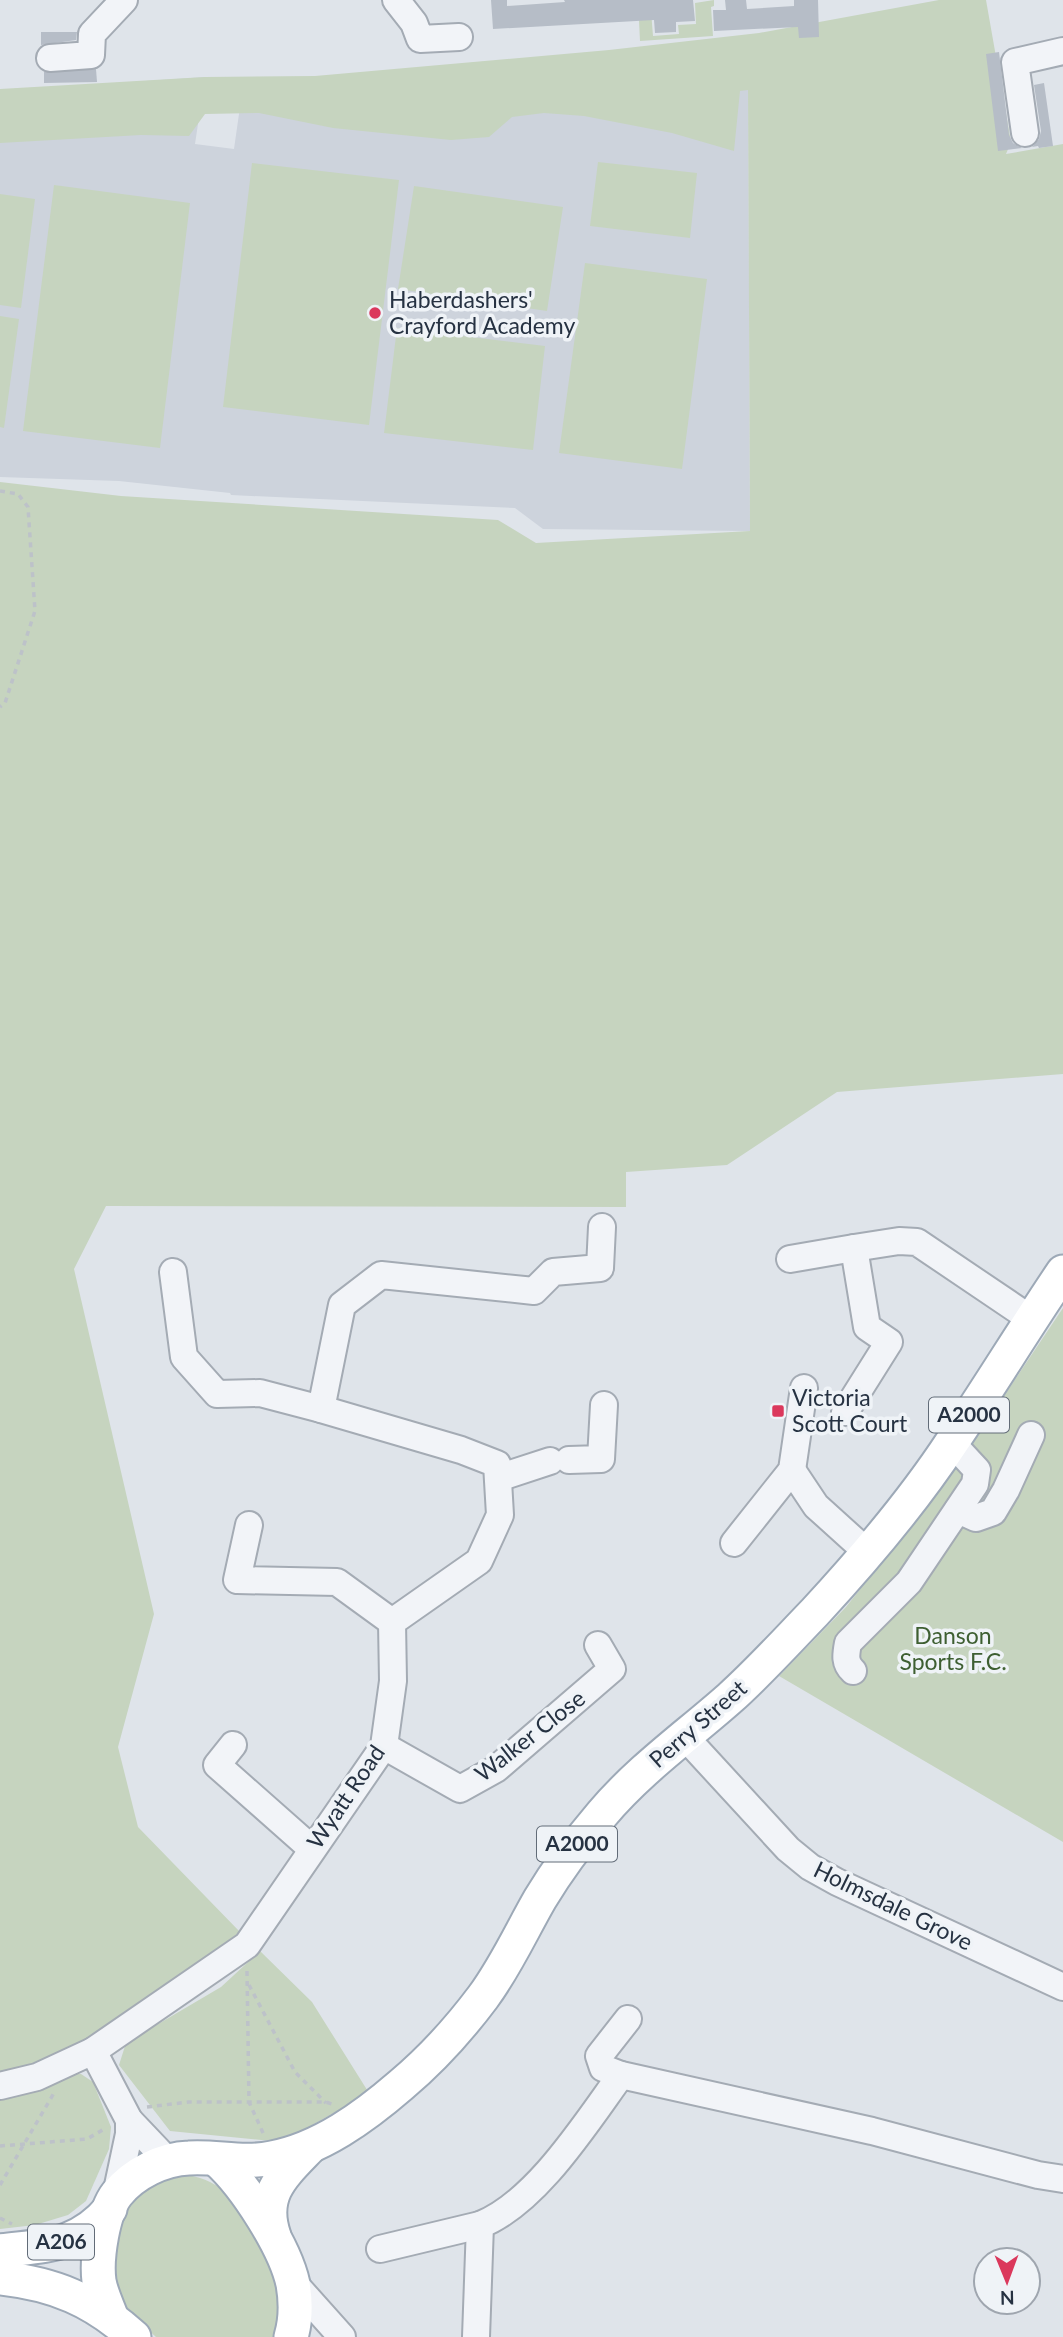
<svg xmlns="http://www.w3.org/2000/svg" width="1063" height="2337" font-family="Lato,sans-serif">
	<style>
		.built { fill: #cdd3dc }
		.green { fill: #c6d4bf }
		.building { fill: #b6bdc7 }
		.lines { fill: none; stroke-linecap: round; stroke-linejoin: round }
		.minor-casing { stroke: #a4abb4; stroke-width: 30 }
		.major-casing { stroke: #9da9b7; stroke-width: 37 }
		.path { stroke: #bdc2c9; stroke-width: 3.5; stroke-dasharray: 5 5; stroke-linecap: butt }
		.minor { stroke: #f2f4f8; stroke-width: 26 }
		.major { stroke: #fff; stroke-width: 33 }
		.poi-dot { fill: #db385c; stroke: #eff3f7; stroke-width: 2.5 }
		.labels { text-anchor: middle; stroke-width: 7; stroke-linejoin: round; paint-order: stroke }
		.shield { fill: #eff3f7; stroke: #626c78; stroke-width: 2 }
		.shield-label { font-size: 21px; font-weight: bold; fill: #263242 }
		.poi-label { font-size: 23px; fill: #263242; stroke: #eff3f7; text-anchor: start }
		.park-label { font-size: 23px; fill: #3e5f32; stroke: #eff3f7 }
		.street-label { font-size: 23px; fill: #263242; stroke: #eff3f7 }
	</style>
	<rect width="100%" height="100%" fill="#dfe4ea"/>
	<path class="built" d="M748,45L750,531L543,529L515,508L231,495L230,493L119,481L0,477V91L205,77L195,144L234,149L241,100Z"/>
	<g class="green">
		<path d="M638,0L651,11L653,36L679,34L678,25L696,24L695,3L714,0V6L711,7L713,36L640,41Z"/>
		<path d="M939,0H986L1011,142L1006,154L1063,144V1074L837,1092L727,1165L626,1172V1207L106,1206L74,1269L154,1614L118,1747L138,1827L240,1932L92,2041L0,2075V482L121,496L498,520L536,543L750,531L748,90L740,91L734,151L672,133L584,116L544,113L512,117L489,137L451,140L333,128L259,113L205,114L189,136L141,135L0,143V89L205,77L315,76L609,50L759,33Z"/>
		<path d="M598,162L697,173L690,238L590,226Z"/>
		<path d="M252,163L399,180L369,425L223,407Z"/>
		<path d="M54,185L190,203L160,448L23,431Z"/>
		<path d="M414,186L563,207L547,311L398,289Z"/>
		<path d="M0,194L35,199L21,308L0,305Z"/>
		<path d="M585,263L707,279L682,469L559,453Z"/>
		<path d="M0,316L19,319L4,428L0,427Z"/>
		<path d="M397,328L545,346L533,450L384,433Z"/>
		<path d="M1063,1308V1842L779,1676L846,1607L951,1475Z"/>
		<path d="M260,1951L312,2002L369,2093L282,2142L170,2131L119,2065L126,2043L221,1987Z"/>
		<path d="M73,2074H81L93,2082L111,2127L109,2149L86,2201L68,2215L35,2225L0,2229V2098Z"/>
		<path d="M181,2174C198,2176 213,2181 226,2193C243,2209 279,2281 283,2305C285,2315 281,2327 279,2337H156L122,2306L110,2282L118,2227L132,2200L154,2181Z"/>
	</g>
	<g class="building">
		<path d="M491,0H507V6L565,2L564,0H693L695,21L676,22V32L655,33L654,20L493,29Z"/>
		<path d="M725,0H746L747,9L794,6V0H818L819,37L799,38L798,27L714,31L713,10H726Z"/>
		<path d="M41,32H77L76,40L41,45Z"/>
		<path d="M999,52L1009,135L1013,143L1022,148L998,151L986,54Z"/>
		<path d="M96,69L97,82L44,83V72Z"/>
		<path d="M1044,83L1053,146L1039,148L1038,146L1032,147L1039,139L1041,131L1034,85Z"/>
	</g>
	<g class="lines">
		<defs>
			<g id="minor">
				<path d="M396,0L414,23L420,39L459,37"/>
				<path d="M50,58L91,55L92,34L124,0"/>
				<path d="M1025,133L1015,62L1063,51"/>
				<path d="M790,1259L854,1248"/>
				<path d="M321,1409L342,1305L381,1275L534,1291L553,1272L600,1268L602,1227"/>
				<path d="M845,1412L889,1342L867,1327L854,1248L899,1241L917,1242L1031,1319"/>
				<path d="M569,1460L601,1459L604,1405"/>
				<path d="M792,1470L816,1506L867,1552"/>
				<path d="M498,1478L550,1461"/>
				<path d="M958,1510L976,1518L993,1512L1006,1490L1031,1435"/>
				<path d="M249,1525L237,1580L337,1582L392,1622"/>
				<path d="M734,1543L792,1470L804,1388"/>
				<path d="M853,1671C844,1663 846,1654 848,1643L909,1582L975,1484L977,1470L952,1443"/>
				<path d="M685,1737L788,1849L810,1867L837,1882L1063,1987"/>
				<path d="M233,1745L217,1765L312,1849"/>
				<path d="M384,1746L460,1789L496,1769L612,1669L598,1645"/>
				<path d="M93,2051L129,2120L168,2161"/>
				<path d="M621,2075L872,2131L1038,2175L1063,2179"/>
				<path d="M0,2086L37,2077L93,2051L247,1945L384,1746L393,1681L392,1622L479,1561L500,1515L497,1464L461,1450L321,1409L260,1393L217,1394L184,1357L173,1272"/>
				<path d="M116,2195L129,2134V2120"/>
				<path d="M380,2249L480,2225"/>
				<path d="M292,2281L342,2337"/>
				<path d="M476,2337L480,2225C536,2203 586,2123 621,2075L603,2068L599,2056L628,2019"/>
			</g>
			<g id="major">
				<path d="M217,2160C245,2185 285,2247 293,2284C296,2301 296,2320 291,2337"/>
				<path d="M274,2236C260,2195 282,2176 309,2148"/>
				<path d="M0,2251C46,2245 78,2247 110,2209"/>
				<path d="M0,2278C55,2284 93,2300 134,2337"/>
				<path d="M111,2316C107,2305 101,2293 99,2281C96,2258 103,2212 117,2194C134,2173 163,2159 189,2158C216,2156 243,2164 272,2158C320,2149 364,2117 401,2085C432,2059 459,2029 483,1997C506,1966 521,1932 540,1899C558,1869 579,1841 602,1814C639,1770 687,1736 730,1698C760,1671 787,1641 815,1612C864,1559 912,1503 952,1442C990,1386 1025,1328 1063,1272"/>
			</g>
		</defs>
		<use href="#minor" class="minor-casing"/>
		<use href="#major" class="major-casing"/>
		<g class="path">
			<path d="M0,491L18,494L28,507L35,611L5,703L0,707"/>
			<path d="M247,1971L249,2102L264,2135"/>
			<path d="M249,1985L295,2072L326,2103"/>
			<path d="M147,2107L189,2102H326L335,2105"/>
			<path d="M0,2146L87,2139L106,2128"/>
			<path d="M0,2185L54,2093"/>
			<path d="M0,2218L12,2224"/>
		</g>
		<use href="#minor" class="minor"/>
		<use href="#major" class="major"/>
	</g>
	<g class="poi-dot">
		<circle cx="375" cy="313" r="7"/>
		<rect x="771" y="1404" width="14" height="14" rx="3.5"/>
	</g>
	<g class="labels">
		<g class="shield">
			<rect x="929" y="1397.5" width="80" height="35" rx="5"/>
			<rect x="537" y="1826.5" width="80" height="35" rx="5"/>
			<rect x="28" y="2224.5" width="66" height="35" rx="5"/>
		</g>
		<g class="shield-label">
			<text x="969" y="1422">A2000</text>
			<text x="577" y="1851">A2000</text>
			<text x="61" y="2249">A206</text>
		</g>
		<g class="poi-label">
			<text x="389" y="308">Haberdashers'<tspan x="389" dy="26">Crayford Academy</tspan></text>
			<text x="792" y="1406">Victoria<tspan x="792" dy="26">Scott Court</tspan></text>
		</g>
		<g class="park-label">
			<text x="953" y="1644">Danson<tspan x="953" dy="26">Sports F.C.</tspan></text>
		</g>
		<g class="street-label">
			<text transform="translate(698 1724) rotate(-41)" y="8">Perry Street</text>
			<text transform="translate(530 1736) rotate(-38)" y="8">Walker Close</text>
			<text transform="translate(346 1797) rotate(-56)" y="8">Wyatt Road</text>
			<text transform="translate(893 1906) rotate(26)" y="8">Holmsdale Grove</text>
		</g>
	</g>
	<g transform="translate(1007 2281) rotate(179)"><circle r="33" fill="#eff3f7" stroke="#9fa6af" stroke-width="2"/>
	<path d="M0-5L12 26L0 18L-12 26Z" fill="#db385c"/>
	<text y="-10" font-size="19" font-weight="bold" text-anchor="middle" fill="#263242">N</text>
	</g>
</svg>
